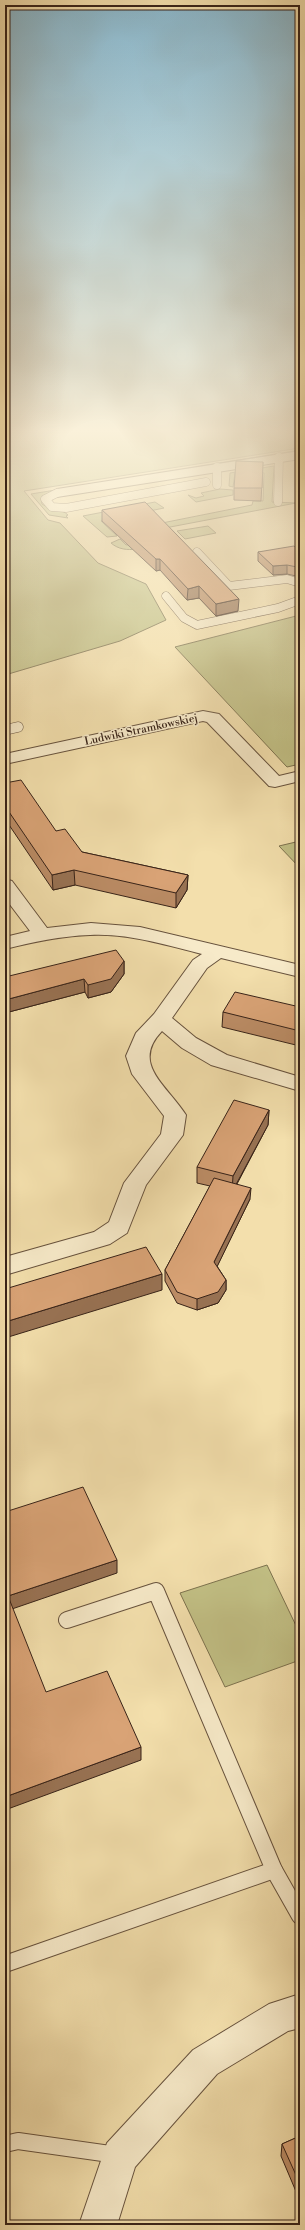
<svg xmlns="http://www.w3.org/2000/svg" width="305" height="2230" font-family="'Libre Bodoni',serif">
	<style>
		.green { fill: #c2c085; stroke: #7d724e }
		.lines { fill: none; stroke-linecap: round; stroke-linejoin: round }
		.lane-far2-casing { stroke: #67523d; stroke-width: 9 }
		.lane-far1-casing { stroke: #67523d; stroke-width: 11 }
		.lane-casing { stroke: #67523d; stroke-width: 18 }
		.street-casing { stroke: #67523d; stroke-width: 2 }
		.lane-far2 { stroke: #f7eac9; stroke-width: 8 }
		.lane-far1 { stroke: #f7eac9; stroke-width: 10 }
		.lane { stroke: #f7eac9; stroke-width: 16 }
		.street { fill: #f7eac9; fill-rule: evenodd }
		.wall { fill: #bb8c65; stroke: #382318 }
		.shaded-wall { fill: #987253; stroke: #382318 }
		.building { fill: #d9a376; stroke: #382318 }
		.labels { text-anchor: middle; stroke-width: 3; stroke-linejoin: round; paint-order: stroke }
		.far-street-label { font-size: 11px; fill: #382318; stroke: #f7eac9 }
	</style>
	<rect width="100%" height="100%" fill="#f3dfac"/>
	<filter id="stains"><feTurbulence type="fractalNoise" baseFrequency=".005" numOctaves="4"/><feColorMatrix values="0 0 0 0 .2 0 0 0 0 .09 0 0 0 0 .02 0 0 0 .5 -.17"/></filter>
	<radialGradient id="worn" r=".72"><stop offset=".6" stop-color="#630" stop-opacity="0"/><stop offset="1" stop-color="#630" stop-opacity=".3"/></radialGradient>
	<g class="green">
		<path d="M5,430H300V448L24,491L48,520L60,523L98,563L146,584L166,620L120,641L5,675Z"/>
		<path d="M300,450V452L55,491L41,498L42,504C51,510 61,508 68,515L66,516L68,518L49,515L31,494Z"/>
		<path d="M274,466L272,502L296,503L165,528L164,543C146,546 126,556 111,543L120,539L126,545L133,544L142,527L252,505L253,501H263L264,473H235L233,487L229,486L230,473Z"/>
		<path d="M220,489L233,490V495L196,502L188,495L196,498L204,496L201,493Z"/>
		<path d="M155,502L164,508L101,521L117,536L107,537L83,516Z"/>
		<path d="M208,526L216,533L185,539L177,531Z"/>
		<path d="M300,615V764L287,767L175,647Z"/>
		<path d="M300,841V868L279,846Z"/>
		<path d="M267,1565L300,1634V1660L225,1687L180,1593Z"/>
	</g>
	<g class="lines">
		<defs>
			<g id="lane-far2">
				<path d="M217,467V485"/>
				<path d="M57,493L45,499L52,507L66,508L206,482"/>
				<path d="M278,502L279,457"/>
				<path d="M197,552L229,586L287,579L300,583"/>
				<path d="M166,596L184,618L197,625L278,608L300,600"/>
			</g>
			<path id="lane-far1" d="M5,730L18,727"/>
			<g id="lane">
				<path d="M67,1620L156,1591L274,1870L300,1916"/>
				<path d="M5,1964L274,1870"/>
				<path d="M5,2144L18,2141L117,2155"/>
			</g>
			<g id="street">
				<path d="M300,451V459L57,497L50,493L57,489Z"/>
				<path d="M203,711L219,714L279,776L300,771V781L275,787L269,786L207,722L203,721L5,764V754Z"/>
				<path d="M5,879L12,881L47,928L91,923L140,927L300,965V977L221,958L207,968L172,1018L196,1038L227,1055L300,1077V1091L211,1065L182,1048L162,1031C130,1064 168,1086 186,1115L183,1135L146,1185L127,1233L110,1244L5,1275V1257L94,1232L109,1222L124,1183L161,1134L164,1116L132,1074L126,1056L136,1033L154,1014L193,960L202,954C166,945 128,933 90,935C61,936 33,942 5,949V937L30,931L5,898Z"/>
				<path d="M300,1994V2028L288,2031L217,2074L135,2167L117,2225H79L107,2143L193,2050L269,2004Z"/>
			</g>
		</defs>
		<use href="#lane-far2" class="lane-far2-casing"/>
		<use href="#lane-far1" class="lane-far1-casing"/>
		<use href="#lane" class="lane-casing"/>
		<use href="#street" class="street-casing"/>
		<use href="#lane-far2" class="lane-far2"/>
		<use href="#lane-far1" class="lane-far1"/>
		<use href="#lane" class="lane"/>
		<use href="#street" class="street"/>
	</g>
	<g class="wall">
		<path d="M263,462L261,501L234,500V488Z"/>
		<path d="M102,510L238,611L216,616L199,598L187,600L160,570L156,571L102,521Z"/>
		<path d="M300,551V576H296L287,574L273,575L258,561V552Z"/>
		<path d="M5,783L56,831L82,852L188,875L187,890L176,908L75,885L53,890L5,819Z"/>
		<path d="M124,961V974L111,992L88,998L85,992L5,1013Z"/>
		<path d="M300,1007V1046L222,1027L223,1012Z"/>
		<path d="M269,1110L268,1125L237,1184L250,1199L217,1266L226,1280V1290L218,1303L197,1310L177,1303L165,1281V1270L210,1186L197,1183V1167Z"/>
		<path d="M300,2136V2201L281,2156L282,2144Z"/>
	</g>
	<g class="shaded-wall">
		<path d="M156,559H160V570L156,571Z"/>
		<path d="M287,565V574L273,575V566Z"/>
		<path d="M297,567H300V576H296Z"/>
		<path d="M199,586V598L187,600L188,589Z"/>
		<path d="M239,599L238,611L216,616V604Z"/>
		<path d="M74,870L75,885L53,890L52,875Z"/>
		<path d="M188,875L187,890L176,908V893Z"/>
		<path d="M124,961V974L111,992L88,998V985Z"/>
		<path d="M84,979L85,992L5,1013V1000Z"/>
		<path d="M269,1110L268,1125L232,1192L233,1176Z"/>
		<path d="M251,1188L250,1199L214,1273V1262Z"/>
		<path d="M162,1274V1290L5,1338V1322Z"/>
		<path d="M226,1280V1290L218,1303L197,1310V1299Z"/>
		<path d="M117,1560V1573L9,1610L8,1596Z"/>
		<path d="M141,1747V1760L5,1810V1797Z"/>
		<path d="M8,1898L9,1911L5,1913V1900Z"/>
	</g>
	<g class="building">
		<path d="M236,461L263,462L262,488H234Z"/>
		<path d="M145,502L239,599L216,604L199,586L188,589L160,559H156L102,510Z"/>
		<path d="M294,546L300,551V567H297L287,565L273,566L258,552Z"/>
		<path d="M21,780L56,831L65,829L82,852L188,875L176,893L74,870L52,875L5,806V783Z"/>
		<path d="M116,950L124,961L111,979L88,985L84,979L5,1000V977Z"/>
		<path d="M235,992L300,1007V1031L223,1012Z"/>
		<path d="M234,1100L269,1110L233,1176L197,1167Z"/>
		<path d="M214,1178L251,1188L214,1262L226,1280L218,1292L197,1299L177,1292L165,1270Z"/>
		<path d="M146,1247L162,1274L5,1322V1289Z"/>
		<path d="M83,1487L117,1560L8,1596L46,1692L107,1671L141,1747L5,1797V1512Z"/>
		<path d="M5,1890L8,1898L5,1900Z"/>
		<path d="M300,2136V2184L282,2144Z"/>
	</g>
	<linearGradient id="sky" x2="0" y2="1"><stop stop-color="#89b8ce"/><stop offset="0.58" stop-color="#faf1da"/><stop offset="1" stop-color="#faf1da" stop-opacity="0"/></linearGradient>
	<rect width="305" height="743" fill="url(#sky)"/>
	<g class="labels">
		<g class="far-street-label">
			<text transform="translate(141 729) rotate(-12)" y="4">Ludwiki Stramkowskiej</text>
		</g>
	</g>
	<rect width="305" height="2230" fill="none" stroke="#f3dfac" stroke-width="20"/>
	<rect x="6" y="6" width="293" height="2218" fill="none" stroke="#382318" stroke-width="2"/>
	<rect x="10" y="10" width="285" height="2210" fill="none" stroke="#382318"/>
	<rect width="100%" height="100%" filter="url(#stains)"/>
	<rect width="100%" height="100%" fill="url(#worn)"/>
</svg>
